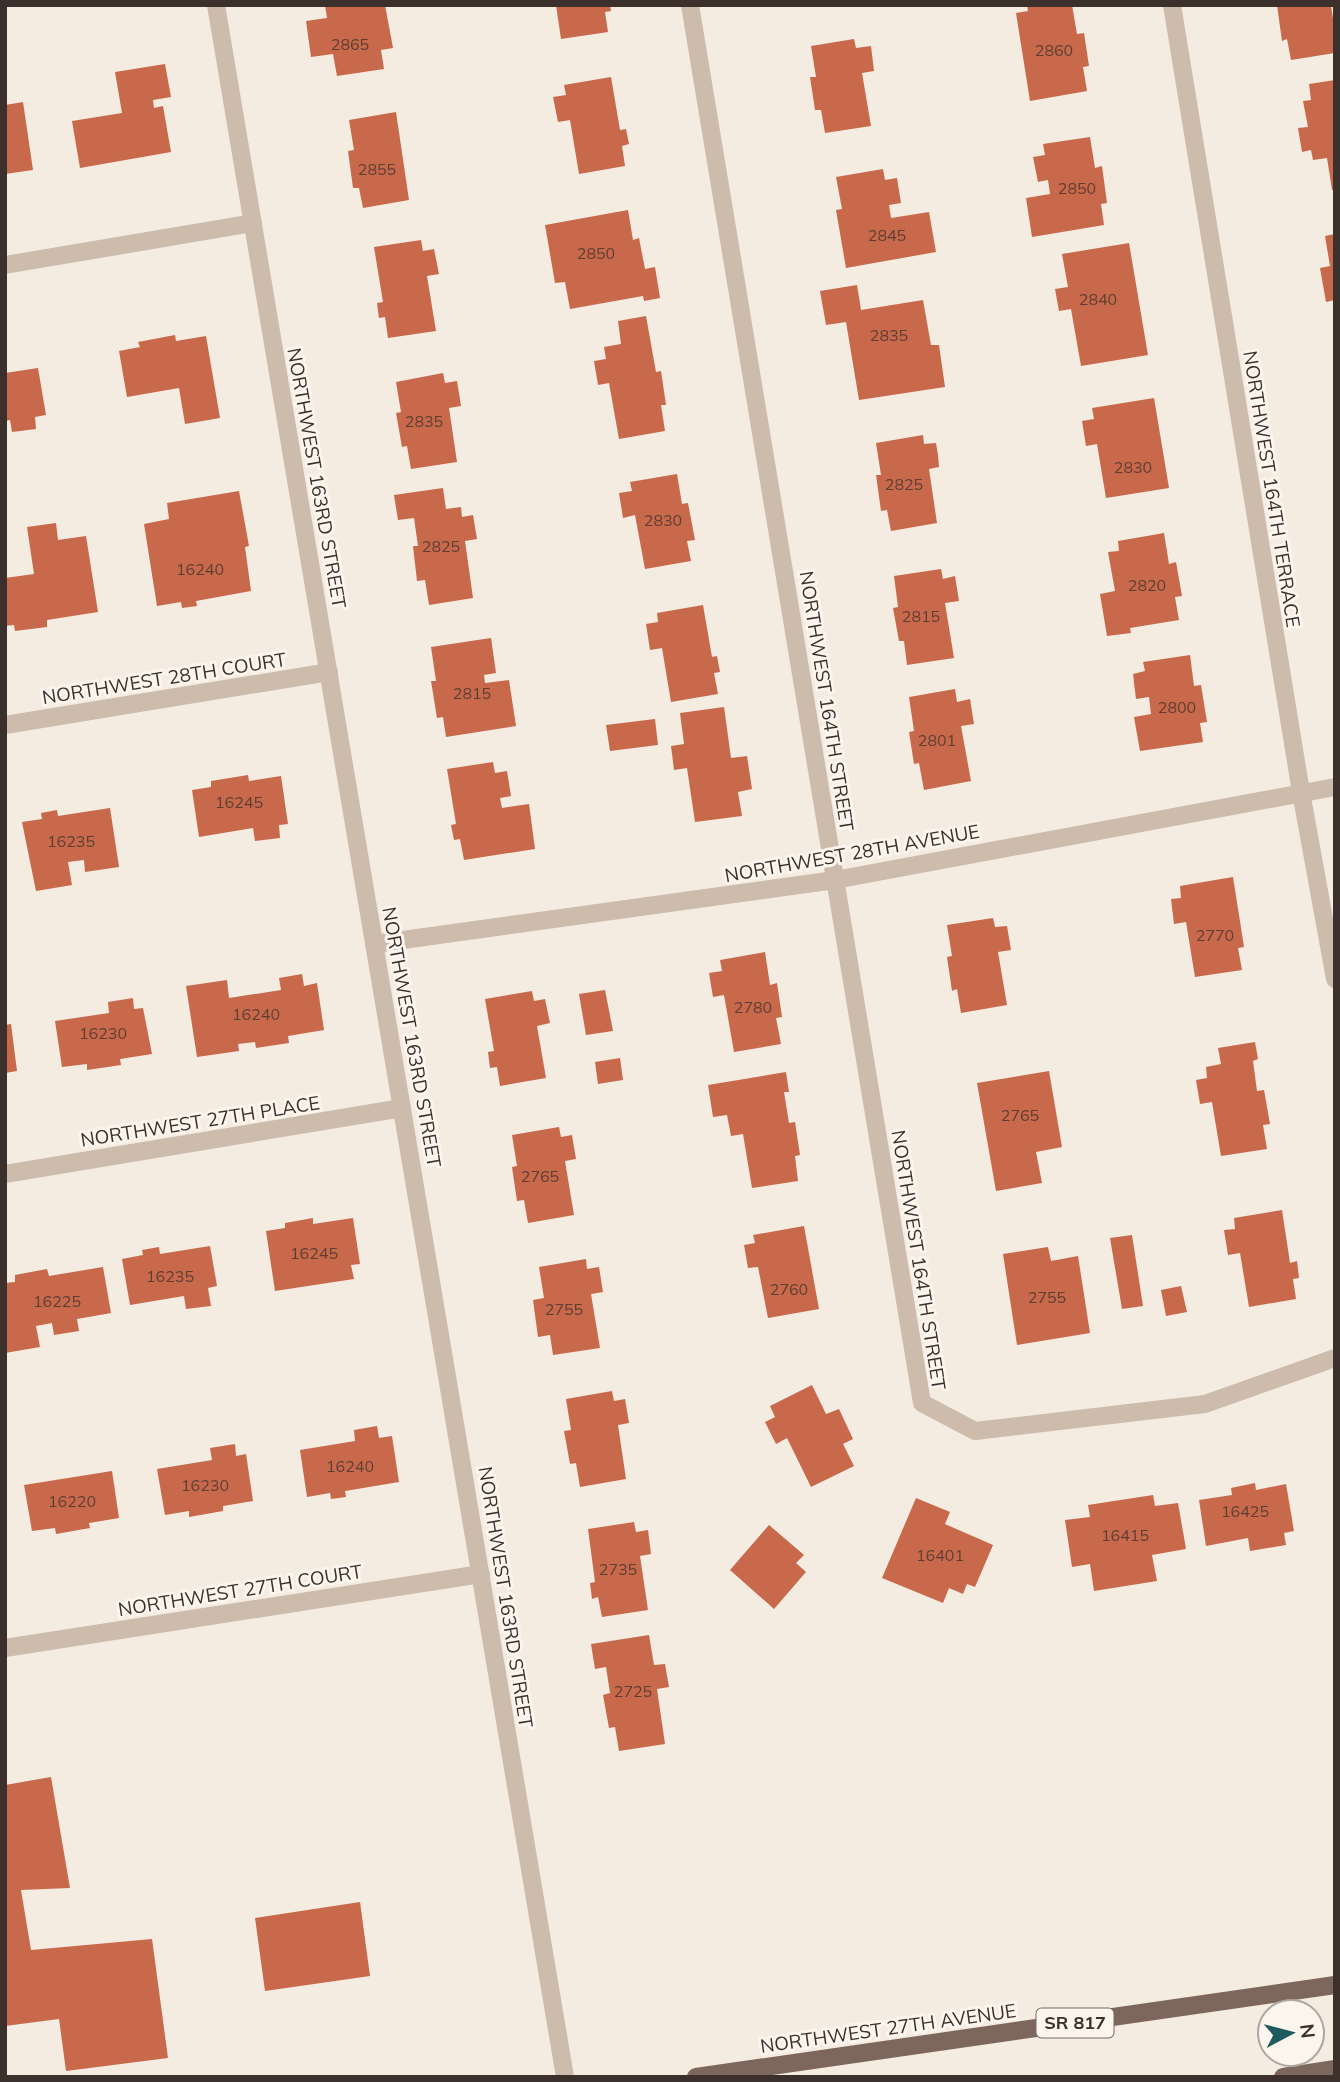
<svg xmlns="http://www.w3.org/2000/svg" width="1340" height="2082" font-family="Mulish,sans-serif">
	<style>
		.building { fill: #c8694b }
		.lines { fill: none; stroke-linecap: round; stroke-linejoin: round }
		.minor { stroke: #cdbbac; stroke-width: 18 }
		.major { stroke: #7d675c; stroke-width: 18 }
		.labels { text-anchor: middle; stroke-width: 6; stroke-linejoin: round; paint-order: stroke }
		.number-label { font-size: 16px; fill: #5e3e33 }
		.shield { fill: #fbf5ee; stroke: #756b66; stroke-width: 2 }
		.shield-label { font-size: 18px; font-weight: bold; fill: #3b302b }
		.street-label { font-size: 19px; fill: #3b302b; stroke: #fbf5ee }
	</style>
	<rect width="100%" height="100%" fill="#f4ebe1"/>
	<g class="building">
		<path d="M325,5H385L393,48L381,50L384,69L337,76L333,54L311,57L306,21L327,18Z"/>
		<path d="M556,5H610L611,11L605,12L608,32L561,39Z"/>
		<path d="M1027,5H1072L1077,34L1084,33L1089,66L1083,67L1087,91L1030,101L1016,13L1028,11Z"/>
		<path d="M1277,5H1331L1335,32V53L1291,60L1287,39L1282,41Z"/>
		<path d="M854,39L856,48L871,46L874,71L862,73L871,126L825,133L821,110H815L810,77H816L811,46Z"/>
		<path d="M165,64L171,97L153,100L154,108L163,106L171,152L80,168L72,121L122,113L115,72Z"/>
		<path d="M611,77L620,130L626,129L629,144L622,146L625,166L579,174L570,120L558,122L553,97L566,95L564,85Z"/>
		<path d="M1335,80V190H1332L1327,158L1313,160L1311,150L1302,152L1298,128L1308,127L1303,101L1311,100L1309,84Z"/>
		<path d="M23,102L33,170L5,174V105Z"/>
		<path d="M396,112L409,200L363,208L359,188H353L348,151L354,150L349,120Z"/>
		<path d="M1090,137L1095,168L1102,166L1107,203L1101,204L1104,225L1032,237L1026,198L1050,194L1048,180L1038,182L1033,157L1045,155L1043,144Z"/>
		<path d="M883,169L885,180L897,178L901,203L889,205L891,218L929,212L936,252L846,268L836,210L842,209L836,177Z"/>
		<path d="M628,210L633,240L639,238L645,269L655,267L660,298L644,301L643,296L570,309L565,282L555,283L545,225Z"/>
		<path d="M1335,234V300L1326,302L1320,268L1330,266L1325,236Z"/>
		<path d="M421,240L423,251L434,249L439,274L427,276L436,331L388,338L385,317L379,318L378,311L377,303L383,302L374,247Z"/>
		<path d="M1129,243L1148,355L1081,366L1071,309L1059,311L1055,289L1068,287L1062,254Z"/>
		<path d="M857,285L861,310L923,300L931,345H939L945,387L859,400L846,322L826,325L820,291Z"/>
		<path d="M646,316L656,372L661,371L666,405H661L665,431L619,439L609,383L598,385L594,361L606,359L604,347L621,344L618,321Z"/>
		<path d="M175,335L176,341L206,336L220,418L185,424L179,388L127,397L119,351L140,347L138,342Z"/>
		<path d="M38,368L46,415L35,417L36,429L12,432L10,420L5,421V373Z"/>
		<path d="M443,373L445,383L457,381L461,406L449,408L457,462L411,469L407,446L402,447L396,413L401,412L396,382Z"/>
		<path d="M1154,398L1169,488L1106,498L1097,444L1086,446L1082,421L1094,419L1092,408Z"/>
		<path d="M923,435L924,444L936,443L938,455L939,467L929,469L937,523L891,531L887,510L881,511L876,475H881L876,443Z"/>
		<path d="M677,474L682,504L688,503L695,540L687,541L691,561L645,569L635,515L623,518L619,493L632,491L630,482Z"/>
		<path d="M443,488L446,509L461,507L462,517L473,515L477,539L465,541L473,598L429,605L425,580L417,581L413,546H418L414,518L398,520L394,495Z"/>
		<path d="M239,491L249,546L245,547L251,591L196,601L197,606L182,608L181,602L157,606L144,524L169,519L167,503Z"/>
		<path d="M56,523L58,540L86,536L98,612L47,620V627L15,631L14,625L5,626V578L34,574L27,527Z"/>
		<path d="M1164,533L1169,564L1176,562L1182,596L1175,597L1179,620L1130,628L1131,633L1107,636L1100,594L1115,591L1108,552L1119,551L1118,541Z"/>
		<path d="M941,569L943,579L955,576L959,601L945,603L954,658L907,665L904,641H899L893,608L898,607L894,576Z"/>
		<path d="M703,605L712,657L717,656L720,672L714,673L718,694L671,702L662,648L650,650L646,624L658,622L657,613Z"/>
		<path d="M491,638L496,673L484,675L485,683L509,680L516,726L446,737L443,717L437,718L431,681H436L431,647Z"/>
		<path d="M1190,655L1194,686L1201,685L1207,722L1200,723L1203,742L1140,751L1134,717L1151,714L1149,697L1136,699L1133,674L1145,671L1143,662Z"/>
		<path d="M955,689L957,702L970,699L974,724L961,726L971,781L924,790L919,763L914,764L909,732L914,731L909,697Z"/>
		<path d="M724,707L731,758L747,756L752,789L738,792L742,816L695,822L687,768L674,770L671,746L684,744L680,713Z"/>
		<path d="M655,719L658,745L610,751L606,725Z"/>
		<path d="M493,762L495,773L507,771L511,796L500,798L502,808L529,804L535,849L464,860L460,839L454,840L451,825L456,824L447,769Z"/>
		<path d="M248,775L249,781L281,776L288,824L279,825L280,838L255,841L253,828L199,837L192,790L211,787V781Z"/>
		<path d="M110,808L119,867L85,872L84,860L68,862L72,885L36,891L22,822L42,819L41,813L57,810L58,816Z"/>
		<path d="M1233,877L1244,947L1238,948L1242,970L1195,977L1186,922L1174,924L1171,899L1181,898L1180,886Z"/>
		<path d="M993,918L995,927L1007,926L1011,950L998,952L1007,1005L961,1013L957,989L952,991L947,957L952,956L947,925Z"/>
		<path d="M765,952L770,985L777,983L782,1017L776,1018L781,1044L734,1052L724,995L713,997L709,973L722,971L720,960Z"/>
		<path d="M302,974L304,986L317,983L324,1030L288,1036L289,1043L256,1048L255,1042L238,1044L239,1051L197,1057L186,986L227,980L229,998L281,990L279,978Z"/>
		<path d="M605,990L613,1031L586,1035L579,994Z"/>
		<path d="M532,991L534,1001L545,999L550,1023L537,1026L546,1078L500,1086L497,1067L490,1068L488,1052L494,1051L485,999Z"/>
		<path d="M133,998L134,1009L143,1008L152,1054L120,1059L121,1065L87,1070V1064L62,1067L55,1021L109,1013L108,1002Z"/>
		<path d="M11,1024L17,1071L5,1073V1025Z"/>
		<path d="M1255,1042L1258,1059L1253,1061L1257,1091L1264,1090L1270,1124L1263,1125L1267,1149L1221,1156L1212,1102L1200,1104L1196,1080L1207,1078L1206,1067L1221,1064L1218,1048Z"/>
		<path d="M620,1058L623,1080L598,1084L595,1062Z"/>
		<path d="M1049,1071L1062,1147L1036,1152L1042,1183L996,1191L977,1083Z"/>
		<path d="M786,1072L789,1092H784L789,1123L795,1122L800,1155L795,1156L798,1181L752,1188L743,1134L731,1136L727,1115L713,1117L708,1085Z"/>
		<path d="M559,1127L561,1137L572,1135L576,1159L565,1161L574,1215L528,1223L524,1200L517,1201L512,1167L517,1166L512,1135Z"/>
		<path d="M1282,1210L1290,1263L1297,1261L1299,1278L1293,1279L1296,1299L1249,1307L1240,1253L1228,1255L1224,1230L1235,1229L1234,1218Z"/>
		<path d="M313,1218V1224L353,1218L360,1264L351,1265L354,1279L275,1291L266,1231L285,1228V1223Z"/>
		<path d="M804,1226L819,1309L768,1318L758,1267L748,1268L744,1245L755,1243L753,1235Z"/>
		<path d="M1132,1235L1143,1306L1122,1309L1110,1238Z"/>
		<path d="M210,1246L217,1286L208,1288L211,1306L186,1309L184,1296L130,1305L122,1259L143,1255L142,1250L159,1247L160,1254Z"/>
		<path d="M1048,1247L1051,1261L1078,1256L1090,1333L1017,1345L1003,1254Z"/>
		<path d="M586,1259L587,1269L599,1267L603,1292L591,1294L600,1348L553,1355L550,1335L538,1337L533,1300L544,1298L539,1267Z"/>
		<path d="M103,1267L111,1313L77,1319L79,1331L54,1335L52,1323L36,1326L40,1347L5,1353V1283L15,1282V1275L47,1269L49,1276Z"/>
		<path d="M1181,1286L1187,1312L1166,1316L1161,1290Z"/>
		<path d="M812,1385L826,1414L839,1409L853,1439L843,1444L854,1466L811,1487L787,1438L776,1444L765,1422L775,1417L770,1406Z"/>
		<path d="M612,1391L614,1401L625,1399L629,1423L618,1425L626,1479L580,1487L576,1463L570,1464L564,1431L571,1430L566,1399Z"/>
		<path d="M377,1426L379,1438L392,1436L399,1482L345,1491L346,1497L331,1499L330,1493L307,1497L300,1450L355,1441L354,1430Z"/>
		<path d="M235,1444L236,1456L246,1454L253,1501L223,1506V1511L189,1517V1511L165,1515L157,1469L212,1460L210,1448Z"/>
		<path d="M112,1471L119,1518L89,1523L90,1528L56,1534L55,1528L32,1531L24,1485Z"/>
		<path d="M1255,1483L1256,1490L1286,1484L1294,1531L1284,1533L1286,1545L1250,1551L1248,1538L1206,1546L1199,1500L1232,1495L1231,1488Z"/>
		<path d="M1153,1495L1155,1506L1178,1503L1186,1549L1152,1555L1157,1581L1094,1591L1090,1564L1072,1567L1065,1520L1090,1517L1088,1505Z"/>
		<path d="M916,1498L950,1512L945,1524L993,1545L975,1587L967,1584L963,1594L949,1588L943,1603L882,1578Z"/>
		<path d="M634,1522L636,1532L648,1530L651,1554L640,1556L648,1610L602,1617L598,1597L592,1599L590,1583L595,1582L588,1529Z"/>
		<path d="M769,1525L804,1555L796,1563L806,1572L774,1609L730,1570Z"/>
		<path d="M649,1635L654,1665L665,1664L669,1687L657,1689L665,1744L619,1751L615,1727L609,1728L603,1695L610,1693L606,1667L595,1669L591,1644Z"/>
		<path d="M51,1777L70,1888L21,1890L31,1950L152,1939L168,2058L66,2071L59,2019L5,2026V1785Z"/>
		<path d="M360,1902L370,1976L265,1991L255,1918Z"/>
	</g>
	<g class="lines">
		<g class="minor">
			<path d="M216,5L565,2077"/>
			<path d="M690,5L922,1403L975,1431L1205,1404L1335,1358"/>
			<path d="M1172,5L1301,792L1335,979"/>
			<path d="M5,265L253,223"/>
			<path d="M5,725L329,672"/>
			<path d="M374,944L835,880L1335,787"/>
			<path d="M5,1174L402,1108"/>
			<path d="M5,1648L481,1574"/>
		</g>
		<g class="major">
			<path d="M696,2077L1335,1985"/>
			<path d="M1283,2077L1335,2069"/>
		</g>
	</g>
	<g class="labels">
		<g class="number-label">
			<text x="350" y="50">2865</text>
			<text x="1054" y="56">2860</text>
			<text x="377" y="175">2855</text>
			<text x="1077" y="194">2850</text>
			<text x="887" y="241">2845</text>
			<text x="596" y="259">2850</text>
			<text x="1098" y="305">2840</text>
			<text x="889" y="341">2835</text>
			<text x="424" y="427">2835</text>
			<text x="1133" y="473">2830</text>
			<text x="904" y="490">2825</text>
			<text x="663" y="526">2830</text>
			<text x="441" y="552">2825</text>
			<text x="200" y="575">16240</text>
			<text x="1147" y="591">2820</text>
			<text x="921" y="622">2815</text>
			<text x="472" y="699">2815</text>
			<text x="1177" y="713">2800</text>
			<text x="937" y="746">2801</text>
			<text x="239" y="808">16245</text>
			<text x="71" y="847">16235</text>
			<text x="1215" y="941">2770</text>
			<text x="753" y="1013">2780</text>
			<text x="256" y="1020">16240</text>
			<text x="103" y="1039">16230</text>
			<text x="1020" y="1121">2765</text>
			<text x="540" y="1182">2765</text>
			<text x="314" y="1259">16245</text>
			<text x="170" y="1282">16235</text>
			<text x="789" y="1295">2760</text>
			<text x="1047" y="1303">2755</text>
			<text x="57" y="1307">16225</text>
			<text x="564" y="1315">2755</text>
			<text x="350" y="1472">16240</text>
			<text x="205" y="1491">16230</text>
			<text x="72" y="1507">16220</text>
			<text x="1245" y="1517">16425</text>
			<text x="1125" y="1541">16415</text>
			<text x="940" y="1561">16401</text>
			<text x="618" y="1575">2735</text>
			<text x="633" y="1697">2725</text>
		</g>
		<rect class="shield" x="1036.5" y="2008.5" width="77" height="29" rx="5"/>
		<g class="shield-label">
			<text x="1075" y="2029">SR 817</text>
		</g>
		<g class="street-label">
			<text transform="translate(317 478) rotate(80)" y="7">NORTHWEST 163RD STREET</text>
			<text transform="translate(1272 489) rotate(81)" y="7">NORTHWEST 164TH TERRACE</text>
			<text transform="translate(164 678) rotate(-9)" y="7">NORTHWEST 28TH COURT</text>
			<text transform="translate(827 701) rotate(81)" y="7">NORTHWEST 164TH STREET</text>
			<text transform="translate(852 853) rotate(-10)" y="7">NORTHWEST 28TH AVENUE</text>
			<text transform="translate(412 1037) rotate(80)" y="7">NORTHWEST 163RD STREET</text>
			<text transform="translate(200 1121) rotate(-9)" y="7">NORTHWEST 27TH PLACE</text>
			<text transform="translate(919 1260) rotate(81)" y="7">NORTHWEST 164TH STREET</text>
			<text transform="translate(240 1590) rotate(-9)" y="7">NORTHWEST 27TH COURT</text>
			<text transform="translate(506 1597) rotate(81)" y="7">NORTHWEST 163RD STREET</text>
			<text transform="translate(888 2028) rotate(-8)" y="7">NORTHWEST 27TH AVENUE</text>
		</g>
	</g>
	<rect width="1340" height="2082" fill="none" stroke="#3b302b" stroke-width="14"/>
	<g transform="translate(1291 2033) rotate(83)"><circle r="33" fill="#fbf5ee" stroke="#aea6a0" stroke-width="2"/>
	<path d="M0-5L12 26L0 18L-12 26Z" fill="#1f5a5e"/>
	<text y="-10" font-size="19" font-weight="bold" text-anchor="middle" fill="#3b302b">N</text>
	</g>
</svg>
